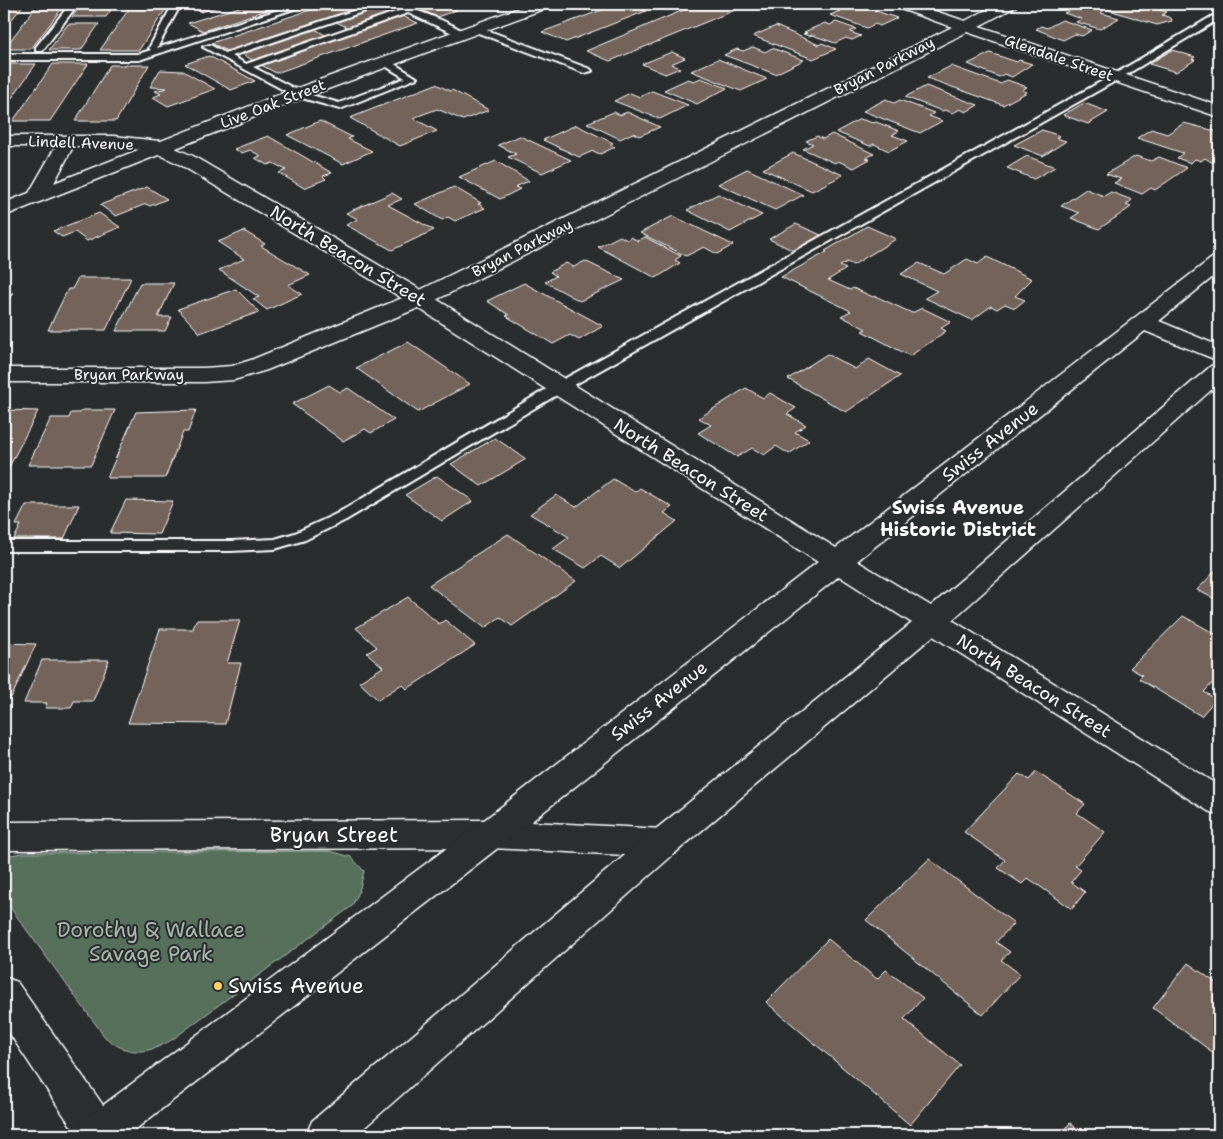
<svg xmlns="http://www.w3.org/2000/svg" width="1223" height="1139" font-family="'Shantell Sans',sans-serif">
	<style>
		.green { fill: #566f5c; stroke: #aab7ae }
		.building { fill: #73635a; stroke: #fff }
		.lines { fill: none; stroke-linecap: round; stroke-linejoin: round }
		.service-casing { stroke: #fff; stroke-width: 4 }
		.minor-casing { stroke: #fff; stroke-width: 3 }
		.tertiary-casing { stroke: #fff; stroke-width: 3 }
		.secondary-casing { stroke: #fff; stroke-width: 3 }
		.service { fill: #2a2d2e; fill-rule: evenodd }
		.minor { fill: #2a2d2e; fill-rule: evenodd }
		.tertiary { fill: #2a2d2e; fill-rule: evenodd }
		.secondary { fill: #2a2d2e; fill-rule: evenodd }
		.poi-dot { fill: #ffd166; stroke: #2a2d2e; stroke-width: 2 }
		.labels { text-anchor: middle; stroke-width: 4; stroke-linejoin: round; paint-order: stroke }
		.far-street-label { font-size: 15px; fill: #fff; stroke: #2a2d2e }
		.street-label { font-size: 18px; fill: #fff; stroke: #2a2d2e }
		.neighbourhood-label { font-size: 19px; font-weight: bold; fill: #fff; stroke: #2a2d2e }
		.near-street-label { font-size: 21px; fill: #fff; stroke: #2a2d2e }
		.near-park-label { font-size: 21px; fill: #aab7ae; stroke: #2a2d2e }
		.near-poi-label { font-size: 21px; fill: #fff; stroke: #2a2d2e; text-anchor: start }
	</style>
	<rect width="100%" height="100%" fill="#2a2d2e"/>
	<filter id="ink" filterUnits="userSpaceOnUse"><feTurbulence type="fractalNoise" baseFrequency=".02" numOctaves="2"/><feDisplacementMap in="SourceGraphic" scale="10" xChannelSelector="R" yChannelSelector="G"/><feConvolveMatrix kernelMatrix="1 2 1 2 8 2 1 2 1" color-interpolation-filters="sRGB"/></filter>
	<g filter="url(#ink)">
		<path class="green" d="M330,851L351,857L364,871L359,892L352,906L173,1039C149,1054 128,1057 105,1037L4,899V856L23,853Z"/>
		<g class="building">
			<path d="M4,4H24L4,29Z"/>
			<path d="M38,4H65L31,49H4Z"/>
			<path d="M82,4H115L106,17H72Z"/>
			<path d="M129,4H165L163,7H167L139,50H100L129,9H126Z"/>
			<path d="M197,4H226L201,12L197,10Z"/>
			<path d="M249,4L282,5L203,31L188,23Z"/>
			<path d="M328,4H371L229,52L211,43Z"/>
			<path d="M409,4H443L457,10L437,17Z"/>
			<path d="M618,4H628L646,11L566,42L542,32Z"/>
			<path d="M636,4H662L649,9Z"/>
			<path d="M698,4H750L610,61L586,51Z"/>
			<path d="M834,4H855L897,18L880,26L875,24L867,28L830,15L840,11L828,6Z"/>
			<path d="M1084,4L1104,10L1101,13L1119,18L1100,29L1076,22L1082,19L1064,13Z"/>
			<path d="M1090,4H1141L1133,8L1142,10L1148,7L1167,12L1162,15L1171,18L1172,21L1157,25Z"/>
			<path d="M382,7L394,12L349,28L336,22Z"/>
			<path d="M402,16L418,23L276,73L261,65Z"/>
			<path d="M1062,20L1092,30L1082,36L1075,34L1063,40L1036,29L1041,26L1047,28Z"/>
			<path d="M836,22L856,29L850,32L861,36L852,40L846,38L835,43L812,35L809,36L803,34L807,33L804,32L825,23L830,25Z"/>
			<path d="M68,24H99L81,50H49Z"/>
			<path d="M776,26L819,45L822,43L836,49L813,59L753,36Z"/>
			<path d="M315,29L327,36L254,61L242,54Z"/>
			<path d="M753,47L765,52L772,48L804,60L775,74L724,55L737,49L743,51Z"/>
			<path d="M1172,50L1195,57L1192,59L1195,60L1176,72L1149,64Z"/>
			<path d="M672,52L685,58L671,64L680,68L665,74L642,64Z"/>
			<path d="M990,53L1017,62L1019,60L1032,64L1012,77L1004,74L999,77L968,64Z"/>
			<path d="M209,56L255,81L231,90L185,64Z"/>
			<path d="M718,59L767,79L741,91L691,71Z"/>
			<path d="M4,64H36L4,109Z"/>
			<path d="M53,64H88L50,121H13Z"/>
			<path d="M110,65H149L116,121H75Z"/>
			<path d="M951,66L1001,84L1007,80L1027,87L1022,90L1027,92L1003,105L927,78Z"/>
			<path d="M160,70L183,71L215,89L168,106L153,97L161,94L155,91L167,88L150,87Z"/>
			<path d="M701,78L727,88L697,104L664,90L688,79L694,81Z"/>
			<path d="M436,84L450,91L452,90L489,110L463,120L437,109L413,118L437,131L400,146L350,118Z"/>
			<path d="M926,86L978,105L966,112L960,109L953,113L945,110L942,111L905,97Z"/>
			<path d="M652,91L688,105L660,119L614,101L630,93L640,97Z"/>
			<path d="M886,99L894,103L900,100L934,113L929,116L942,121L920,133L863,111Z"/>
			<path d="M1084,103L1108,112L1088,124L1063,115Z"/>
			<path d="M614,112L620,115L627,112L660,127L639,136L633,133L620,139L587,123Z"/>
			<path d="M860,119L873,123L876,122L899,131L892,135L908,141L889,151L874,144L870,146L836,132Z"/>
			<path d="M320,121L352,137L348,139L372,151L343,164L287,135Z"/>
			<path d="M1184,123L1219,132V149L1212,153L1219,158L1213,163L1205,158L1201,161L1195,159L1191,163L1177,158L1183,153L1137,138L1151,129L1167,134Z"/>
			<path d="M576,125L613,143L610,145L615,147L600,154L593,151L579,157L543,140Z"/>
			<path d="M1042,130L1060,136L1056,138L1066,141L1043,156L1014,145Z"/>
			<path d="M832,134L874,154L866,158L870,159L854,168L838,161L835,163L803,149L813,144L806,141L817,136L823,139Z"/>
			<path d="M268,136L332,173L323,176L326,179L304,188L279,173L286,170L273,163L267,165L255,158L261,156L250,150L242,153L234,149Z"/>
			<path d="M520,136L571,160L542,173L508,157L516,154L498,145Z"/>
			<path d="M793,153L843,175L812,191L763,169Z"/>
			<path d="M1027,156L1055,167L1034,179L1007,168Z"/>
			<path d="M1136,156L1151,161L1159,157L1187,168L1155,190L1151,188L1142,194L1114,183L1121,179L1106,174Z"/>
			<path d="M496,161L529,181L515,187L520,189L500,199L459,177Z"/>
			<path d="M747,169L803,195L775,210L718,184Z"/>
			<path d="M147,187L167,199L150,206L146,204L116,216L100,205Z"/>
			<path d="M454,187L481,203L478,204L485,208L455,221L448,217L442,220L415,204Z"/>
			<path d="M1086,189L1104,196L1111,192L1132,200L1126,205L1131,207L1099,229L1071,218L1079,213L1061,206Z"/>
			<path d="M392,193L402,199L388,205L434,230L392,250L346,225L358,219L346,213Z"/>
			<path d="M718,194L762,215L730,232L687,210Z"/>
			<path d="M99,213L120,227L87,241L75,232L62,237L53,231Z"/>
			<path d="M673,216L733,245L717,254L704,247L686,256L640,233Z"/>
			<path d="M796,224L821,235L794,251L769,239Z"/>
			<path d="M867,226L896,239L853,265L847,262L840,266L846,269L828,280L850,290L853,288L873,297L875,296L912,313L922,308L951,322L941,328L946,331L910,356L862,331L866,329L841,316L851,311L781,277L827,252L825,251Z"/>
			<path d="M244,231L265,244L261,246L310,275L288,285L302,294L267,310L253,299L259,297L219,270L244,259L218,242Z"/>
			<path d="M620,236L627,240L631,237L638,241L645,237L681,256L675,260L680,263L656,278L598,247Z"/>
			<path d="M987,257L1032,279L1015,296L1025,300L1015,308L1005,304L997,309L991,306L972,320L925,298L937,291L901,274L919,263L944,274L967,259L978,264Z"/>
			<path d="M585,261L624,280L580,301L545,282L556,276L550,272L566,263L574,267Z"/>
			<path d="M78,278H131L106,330H48L68,289H72Z"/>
			<path d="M140,283H174L158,317H172L165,331H116Z"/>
			<path d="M524,283L603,326L579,340L570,335L553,344L506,316L509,315L487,301Z"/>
			<path d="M236,289L259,312L200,333L178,309Z"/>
			<path d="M4,293H13L4,308Z"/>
			<path d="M408,342L470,384L418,412L356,368Z"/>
			<path d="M827,354L855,369L869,359L900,376L846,412L788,379Z"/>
			<path d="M329,385L340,392L348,388L394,420L371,433L365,429L343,441L292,404Z"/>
			<path d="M746,388L763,398L770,393L796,408L787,414L806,425L795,432L809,440L789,454L776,446L764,455L752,448L737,457L698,433L711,425L699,418Z"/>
			<path d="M4,410L38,411L8,469H4Z"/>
			<path d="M82,410H115L91,465H28L51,418H69L71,413H80Z"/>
			<path d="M196,410L188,432H183L165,478H107L136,412Z"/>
			<path d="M495,438L526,459L481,486L451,464Z"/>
			<path d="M437,476L473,501L442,521L405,495Z"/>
			<path d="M613,479L635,492L640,488L672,507L664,513L677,521L620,568L601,556L585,568L553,549L569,537L530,514L556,495L576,507Z"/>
			<path d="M126,500L173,501L159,534L110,533Z"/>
			<path d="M26,505H79L64,539H14L21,525H16Z"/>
			<path d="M508,534L576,581L512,626L500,617L485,628L429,585Z"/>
			<path d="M1219,567V601L1197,590Z"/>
			<path d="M408,597L439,624L445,620L475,645L407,689L402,684L378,700L359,682L383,667L367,653L377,647L356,628Z"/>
			<path d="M1183,616L1219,636V676L1204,692L1216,699L1201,716L1139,679L1142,675L1130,668Z"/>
			<path d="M196,620H240L227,663H241L225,724L128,723L160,629H193Z"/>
			<path d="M4,643L36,644L11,698H4Z"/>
			<path d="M42,660H109L93,701H74L71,708H45L47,703H24Z"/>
			<path d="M1036,772L1085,804L1077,813L1105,832L1075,866L1081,870L1071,882L1085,892L1072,909L1028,878L1022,884L998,868L1005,860L964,832L1019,774L1029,780Z"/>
			<path d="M929,859L1014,923L996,942L1010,952L1001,960L1020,974L983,1015L866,920Z"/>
			<path d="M828,939L877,979L886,970L923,998L904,1019L960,1065L910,1125L766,1002Z"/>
			<path d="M1188,963L1216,983L1219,979V1057L1153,1008Z"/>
			<path d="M1070,1123L1085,1135H1061Z"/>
		</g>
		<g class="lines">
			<defs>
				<g id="service">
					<path d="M70,4H78L42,51H36V47Z"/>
					<path d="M173,4H181L157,48L297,4H309L139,60H4V54H138L151,50L149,48Z"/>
					<path d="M374,4H386L232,56L246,64L401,10L390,4C404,4 456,24 466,34L459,36L408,13L253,67L301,92L339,103L405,78L382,64V60H388L417,78L340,109L295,96L203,47L210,45L225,53Z"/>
					<path d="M1216,14H1219V19L1119,79L565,390L346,520L305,540L275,549L231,551H4V541H231L275,539L295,533L336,514L555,384L1113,75Z"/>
					<path d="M476,26L590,69L592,71L584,73L473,31L472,29Z"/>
				</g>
				<g id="minor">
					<path d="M892,4H914L965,21L998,4H1018L1015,7L979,26L1219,106V117L967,32L428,304L267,370L234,380L204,382H4V368H204L232,366L251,360L412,294L952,27L895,7Z"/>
					<path d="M4,136H114L159,141L166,143L168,147L166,151L159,153L114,146H4Z"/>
					<path d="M491,820L663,829L675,833L680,843L675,853L663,857L491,848L4,850V822Z"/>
					<path d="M4,977L17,982L114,1121L120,1135H77L4,1025Z"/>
				</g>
				<path id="tertiary" d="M159,141L193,156L428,294L836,548L1212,258L1219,256V272L1159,321L1219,346V361L1145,331L857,561L931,606L1211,366L1219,364V383L952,620L1219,786V815L1208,811L933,636L675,853L356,1135H306L312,1121L651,833L912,623L839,576L503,844L128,1135H76L82,1121L479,824L818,562L412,304L179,164L152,151L150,147L152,143Z"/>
				<path id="secondary" d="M530,4H552L549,7L290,103L4,216V203L29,193L61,137H73L76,141L54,183L278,95Z"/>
			</defs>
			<use href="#service" class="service-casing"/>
			<use href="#minor" class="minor-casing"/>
			<use href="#tertiary" class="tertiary-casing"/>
			<use href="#secondary" class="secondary-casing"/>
			<use href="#service" class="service"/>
			<use href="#minor" class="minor"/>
			<use href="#tertiary" class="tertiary"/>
			<use href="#secondary" class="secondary"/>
		</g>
	</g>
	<circle class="poi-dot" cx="218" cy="986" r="5"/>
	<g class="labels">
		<g class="far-street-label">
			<text transform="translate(1059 58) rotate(19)" y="5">Glendale Street</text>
			<text transform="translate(884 66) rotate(-27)" y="5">Bryan Parkway</text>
			<text transform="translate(273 104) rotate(-21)" y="5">Live Oak Street</text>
			<text transform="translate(81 143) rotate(2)" y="5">Lindell Avenue</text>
			<text transform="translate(522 248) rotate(-27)" y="5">Bryan Parkway</text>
			<text x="129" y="380">Bryan Parkway</text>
		</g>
		<g class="street-label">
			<text transform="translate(348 256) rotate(31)" y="6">North Beacon Street</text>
			<text transform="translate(990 442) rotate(-38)" y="6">Swiss Avenue</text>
			<text transform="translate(691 470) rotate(32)" y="6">North Beacon Street</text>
			<text transform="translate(1034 686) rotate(32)" y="6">North Beacon Street</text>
			<text transform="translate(659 701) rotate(-38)" y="6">Swiss Avenue</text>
		</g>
		<g class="neighbourhood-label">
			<text x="958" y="514">Swiss Avenue<tspan x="958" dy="22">Historic District</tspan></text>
		</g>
		<g class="near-street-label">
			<text x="334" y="842">Bryan Street</text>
		</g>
		<g class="near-park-label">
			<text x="151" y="937">Dorothy &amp; Wallace<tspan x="151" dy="24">Savage Park</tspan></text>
		</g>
		<g class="near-poi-label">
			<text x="228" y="993">Swiss Avenue</text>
		</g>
	</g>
	<rect width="1223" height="1139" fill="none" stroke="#2a2d2e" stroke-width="20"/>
	<rect x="10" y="10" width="1203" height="1119" fill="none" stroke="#fff" stroke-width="2" filter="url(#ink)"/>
</svg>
